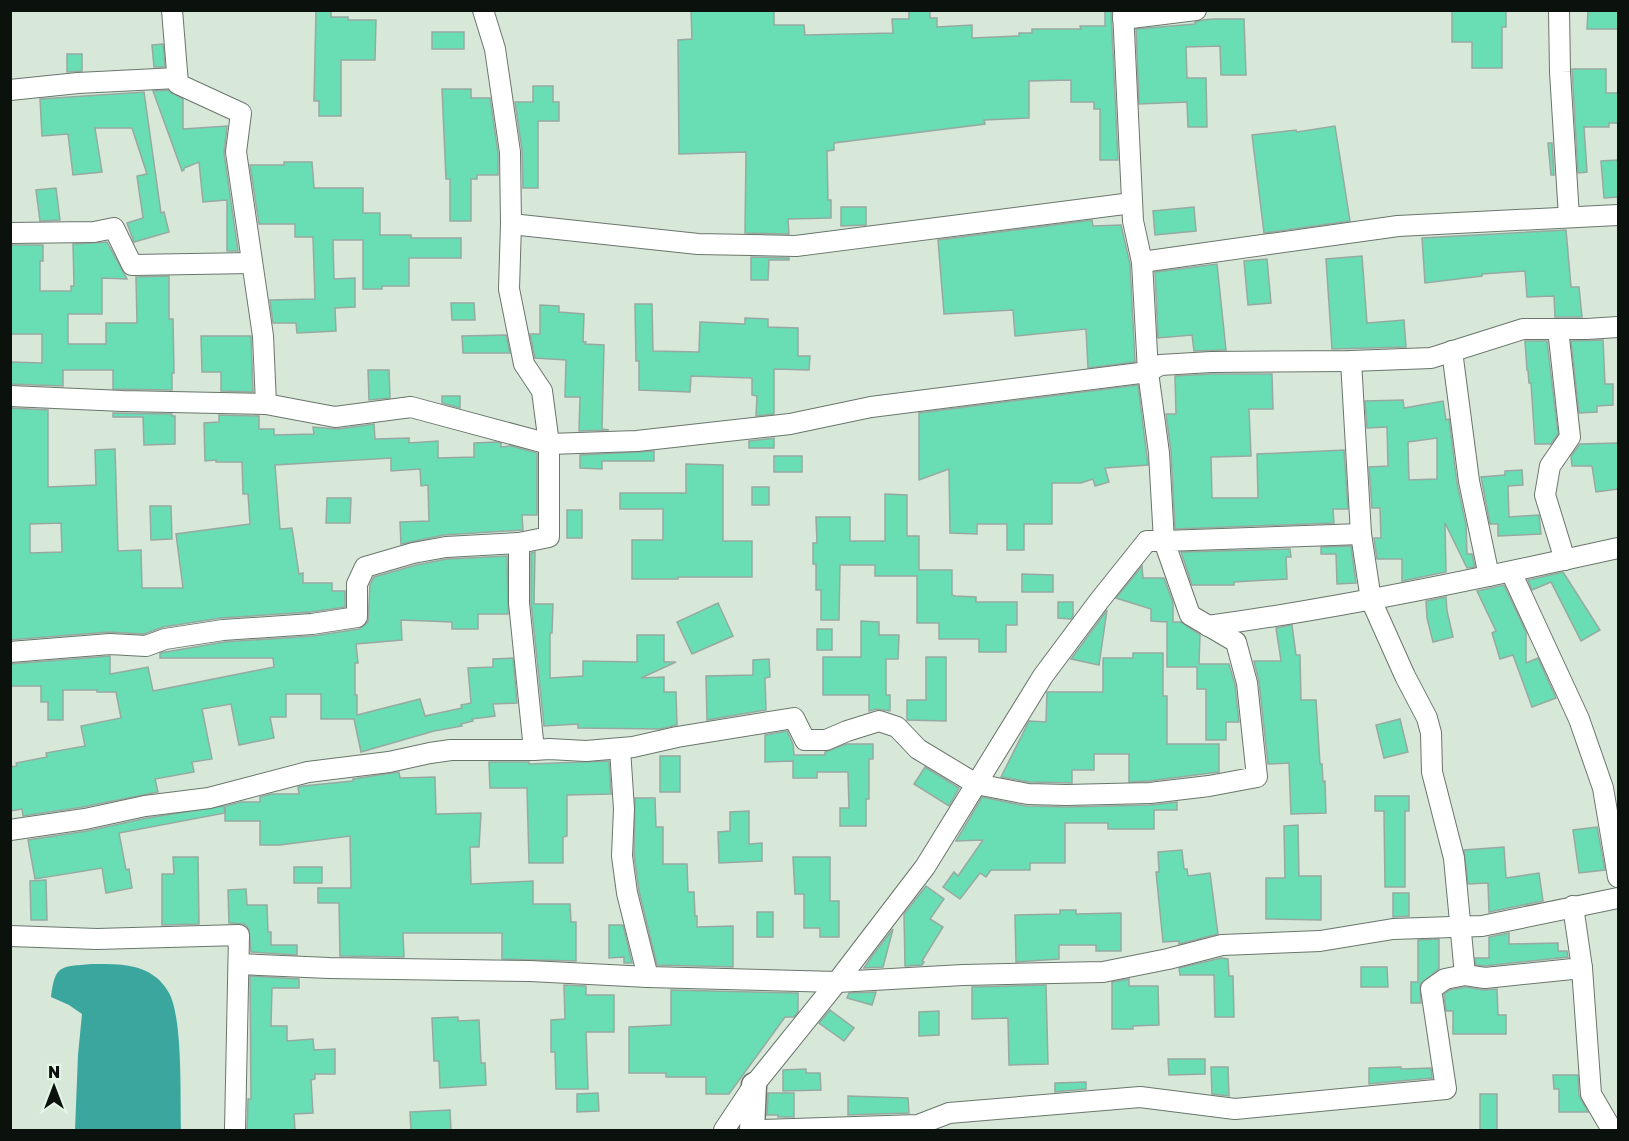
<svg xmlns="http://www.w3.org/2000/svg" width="1629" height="1141" font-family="'Golos Text',sans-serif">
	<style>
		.water { fill: #3ba69d }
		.building { fill: #69ddb4; stroke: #96aaa2; stroke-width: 1.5; fill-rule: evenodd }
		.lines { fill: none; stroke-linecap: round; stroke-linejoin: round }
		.minor-casing { stroke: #69776b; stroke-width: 22 }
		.tertiary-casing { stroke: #69776b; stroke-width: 27 }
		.minor { stroke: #fff; stroke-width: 20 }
		.tertiary { stroke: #fff; stroke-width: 24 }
	</style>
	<rect width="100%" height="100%" fill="#d7e7d8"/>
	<path class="water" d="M91,964C111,964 138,963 154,976C159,979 166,987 169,993C183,1018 180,1099 181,1130H75L78,1055L82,1014L69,1005L51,997C55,964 61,967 91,964Z"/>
	<g class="building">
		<path d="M316,10H331V17H348V20H376L375,60H341V116H319V101H314Z"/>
		<path d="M691,10H774V25H804L805,35L893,33L892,19H909V10H930V18H937V27L972,25V38L1019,36V33H1032V29H1081L1080,26H1105V10H1111L1118,160H1100V109H1094V102H1071V80L1029,81V118L984,120L985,124L834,143V150L827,151L828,200H831V218L788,219L789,234L745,233L746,152L679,154L678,40L692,39Z"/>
		<path d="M1452,10H1506V27H1502V68H1472V42H1452Z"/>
		<path d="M1588,11H1618V29H1587Z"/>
		<path d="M1214,19H1244L1246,75H1221L1220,46L1186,47L1187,78H1206L1207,127H1188L1187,102L1139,104L1136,29L1195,24V22L1203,20Z"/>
		<rect x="432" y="32" width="32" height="17"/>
		<path d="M163,44L165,67H154L152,45Z"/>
		<path d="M67,54H82V71L67,72Z"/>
		<path d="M1572,69H1606V93H1618V123H1609V127H1584L1587,172L1578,173Z"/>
		<path d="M533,86H553V102H559V121H538V188H523L522,150L515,102H533Z"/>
		<path d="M442,89H471V98H490L498,153V175H477V179H471V221H450V179H446Z"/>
		<path d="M168,90L183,99V129L227,126L224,153L238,251H227V200L203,202L199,162L184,168V170L182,171L153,91Z"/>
		<path d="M144,92L161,213L164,212L169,232L134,242L127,223L143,218L137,176L147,174L132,128H95L102,172L73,175L68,134L42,136L40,99Z"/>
		<path d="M1335,126L1350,221L1264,233L1252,135L1296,130L1297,132Z"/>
		<path d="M1548,143H1552L1554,175H1551Z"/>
		<path d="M1618,160V197L1604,198L1601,161Z"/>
		<path d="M284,162H312L314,188H363V213H380V235H411V238H461V258H409V286H382V289H363V240H333L334,279L355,278V307L335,308L336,331L297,333L296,323H273L270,300L315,299L313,237H295V224H259L250,165H284Z"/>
		<path d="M56,188L60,220L40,221L36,190Z"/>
		<path d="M841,207H866V225L841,226Z"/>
		<path d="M1194,207L1196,231L1155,235L1153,211Z"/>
		<path d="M1092,220L1093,226L1121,225L1130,264L1135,362L1088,368L1086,329L1015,336L1013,310L944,314L938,240Z"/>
		<path d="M1566,230L1571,287H1579L1582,317H1555L1554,296L1527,297L1525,271L1482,274V276L1425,283L1422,238Z"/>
		<path d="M107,242L127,279L102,278V314H68V344H106V323H137L136,277L169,276V319H173L174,373H172V390L113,389V370H63V386L10,384V362L42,363V334H10V245H43V261H40V291H71V286H74L73,244Z"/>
		<path d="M1362,256L1367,323L1404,320L1406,347L1332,349L1326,259Z"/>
		<path d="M751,257L789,258V260H769L768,280H751Z"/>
		<path d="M1267,259L1271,303L1248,305L1244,261Z"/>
		<path d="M1217,264L1226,350L1194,351L1192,335L1158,338L1155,272Z"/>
		<path d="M451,303H474L475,320H452Z"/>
		<path d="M635,304H652L653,351L699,352L700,322L745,324V318L768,319V327L798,328V356H810L809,370L774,369V414L756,416L757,396L752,395V378L691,376L690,392L639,390V361H636Z"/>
		<path d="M540,305L559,306V312L584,314L583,342H586L585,344L604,345L602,429L609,430L579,431L580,397H565L566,360L535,358L530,334H540Z"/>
		<path d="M506,335L510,353H463L462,336Z"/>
		<path d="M201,336H251L253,392L221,391V372H202Z"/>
		<path d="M1603,340L1605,384H1613V405L1597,406V412L1579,413L1571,341Z"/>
		<path d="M1525,341H1547L1558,434L1551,444H1535L1531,383H1529L1528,370H1527Z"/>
		<path d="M368,370H389L390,398L369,400Z"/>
		<path d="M1211,374H1272L1273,409H1249L1251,456L1211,457L1212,498H1258L1257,454L1344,450L1348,509H1333L1334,523L1175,529L1171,452L1166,414H1176L1175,376Z"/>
		<path d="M1138,385L1148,465L1105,468L1109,482L1095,486L1093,479L1081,483H1052V524H1024V550H1007V524H977V534L950,533L949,469L919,480V413Z"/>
		<path d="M442,396H460V408L442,403Z"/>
		<path d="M1403,400L1404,408L1443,401L1446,420L1449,419L1457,483L1466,525L1467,554H1472L1475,567L1467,568L1445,523L1446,572L1402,581V559H1377L1374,538H1381L1380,508H1372L1369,467L1388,466L1387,427L1367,428L1365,401ZM1437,438V479L1409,480L1408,442Z"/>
		<path d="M10,408L48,410V487L96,485L95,450L115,449L118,551L141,550L142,588H183L176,534L250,524L248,494H243L242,462H216V460L205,461L204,423L219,422V415L259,416V429H274V435L314,434L313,427L337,429L374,424L375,439L409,438V443L438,441V458L474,457V443L496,442L501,443V447L511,446L537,453V515H522L523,530L444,535L401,544L400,522L429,521L428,485L421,486L420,469L391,471V458L275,465L280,529L292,528L299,574L303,573V583H332V591H345V607L311,612L221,618L163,627L144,634L109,632L10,640ZM61,523L62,552L30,553V524Z"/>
		<path d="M113,413L172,414V416H175V444L144,445L143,417H113Z"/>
		<path d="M774,438V448H749V441Z"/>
		<path d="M1618,443V489L1596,492L1592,466H1572L1571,456L1580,444Z"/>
		<path d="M654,451V461H602V469L580,468V455Z"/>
		<rect x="774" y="456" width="28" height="16"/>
		<path d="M686,464L723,465V541H752V577H678V579H632V540H663V509H620V493H686Z"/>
		<path d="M1522,470L1523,485L1508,486L1509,517L1539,515L1541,534L1498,536V524H1490L1481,477L1505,475V471Z"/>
		<rect x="752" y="487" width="17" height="18"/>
		<path d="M885,494L907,495V536H919V570H952V595L955,596L976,597V602H1017V625H1006V652H979V639H939V623H917V576H875V565H840L839,620H821V590H816V564H813V543H817L816,517H850V541H885Z"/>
		<path d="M327,498H351L350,523H326Z"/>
		<path d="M150,506H171L172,539L151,540Z"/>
		<rect x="567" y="510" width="15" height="28"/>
		<path d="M1351,546L1356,583L1337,584L1336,554H1321V547Z"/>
		<path d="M1290,549L1291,557H1286L1287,579L1234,582V585H1192L1181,552Z"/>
		<path d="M535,552L534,604H553L552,633H550V678L583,676V661L637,662V635H664V662H676L641,678L664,677V692H676L677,725L660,729L578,728V724L544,726L531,602V553Z"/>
		<path d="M507,556L508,614H478V629H452V622L401,620L402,640L356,644L358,663H355V695H357V715L420,699L425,716L462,708L461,705L471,703L468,668L493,667V659L513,658L517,703L493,704L495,716L472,719L473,721L461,724L462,726L434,731L361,752L354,719H321V694H286V717H270L274,738L239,745L231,704L202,709L212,759L192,762L194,772L155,779L158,792L83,807L23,816L22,809L10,811V767L17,766L16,763L47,757L46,753L85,746L81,726L121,718L116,692H97V690H63V720H48V702H41V686H10V664L110,656V674L148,667L153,691L274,667L273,658H160V653L224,642L313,636L359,629L368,622L370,585L374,577L416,565L447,559Z"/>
		<path d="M1142,566L1143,578H1164L1173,603V622H1181L1200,635L1199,664H1229L1235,685L1239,722H1226V740H1206V689H1197V667H1167V622L1151,621V609L1116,598Z"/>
		<path d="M1563,572L1600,630L1581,641L1551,582L1532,590L1528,580Z"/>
		<path d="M1022,574L1053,575V592H1022Z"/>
		<path d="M1504,585L1526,632V663L1538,658L1556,698L1532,707L1513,655L1500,659L1492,633L1496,631L1477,591Z"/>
		<path d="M1446,597L1447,611L1453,637L1433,642L1427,618L1426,601Z"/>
		<path d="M1058,602H1073V616L1071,619L1058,618Z"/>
		<path d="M718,603L733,636L692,654L677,622Z"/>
		<path d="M1107,610L1099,665L1071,659Z"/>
		<path d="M861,621L879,622V635H899L898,659H886V695H890V711L876,709L869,711V695H823V657H861Z"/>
		<path d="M1292,625L1296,655H1300L1301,700H1316L1320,764H1322L1323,782L1325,781L1326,813L1291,814L1289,763L1268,764L1259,682L1254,661H1281L1276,628Z"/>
		<rect x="817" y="629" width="15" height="21"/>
		<path d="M1133,653H1163V696H1167V744H1219V772L1149,781L1129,782V754H1094V770H1072V783L1029,782L1001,777L1029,721L1046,722L1047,692H1103V658H1133Z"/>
		<path d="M926,657H946V721L907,720V700H926Z"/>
		<path d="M769,659L770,677L765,678L766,710L707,720L706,676L753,675V660Z"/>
		<path d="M1400,719L1408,752L1384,758L1376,725Z"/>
		<path d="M787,731L793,744L794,755H825V752L846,744H873V759H869V799H866V826H840V808H849L848,772H817V778H793V761L765,762V735Z"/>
		<rect x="660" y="756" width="20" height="36"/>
		<path d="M609,761L611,794L567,795V836L563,837V863H529L527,788H490L489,762H529V764Z"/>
		<path d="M925,767L959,788L949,806L914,784Z"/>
		<path d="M399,772L400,778L435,777L436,814L481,813L479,847H470L471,884L533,881V904H570L571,922H576V961L502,959V933H403L404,957L340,956L339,903H318V888H351L350,836L280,845H260V821H225V806L241,802H260V797L271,794H299L298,787L303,786L353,781V779Z"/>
		<path d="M1375,796H1409V811H1405V887H1385L1384,811H1375Z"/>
		<path d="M982,797L1026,806L1066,807L1150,805L1177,802V810H1154V829H1108V823H1065V863H1030V870H991L986,877L980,873L960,899L943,887L954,872L958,876L983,840L956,841Z"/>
		<path d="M635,798H655L656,827H663V864H687L688,892H694L695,916H697V927L733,926V967L657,965L639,891L634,855Z"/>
		<path d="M224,806L225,813L119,833L126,870L129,869L132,888L106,893L102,868L35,879L28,840L87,831L147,818Z"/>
		<path d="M749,811V844L762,843V861L719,863L718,832L730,831V812Z"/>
		<path d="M1298,825L1299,876H1321V920L1266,919V878H1285L1284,826Z"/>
		<path d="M1597,827L1605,870L1579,873L1573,830Z"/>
		<path d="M1504,847L1506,878L1539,873L1543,901L1489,912L1488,883L1468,884L1464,850Z"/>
		<path d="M1182,850L1184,869H1187L1188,876L1210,873L1218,934L1179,944V941L1163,942L1156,872H1159L1158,852Z"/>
		<path d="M173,857H198L199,924L162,925V874H174Z"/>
		<path d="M793,857H830V901H839V937H820V928H804V894H795Z"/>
		<rect x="294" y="867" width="28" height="16"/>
		<path d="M46,880L47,920H31L30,881Z"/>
		<path d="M926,886L944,899L930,919L943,927L922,961L924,962L922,965L905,966L904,914Z"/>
		<path d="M246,889L247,905H267L268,932H271V945H297V955L251,952L249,929L244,924L229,923L228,890Z"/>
		<path d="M1393,893H1409V916L1393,917Z"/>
		<path d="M1060,910H1076V914L1121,913V951H1096V945H1059V959L1016,962L1015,915L1060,914Z"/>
		<rect x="757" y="912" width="16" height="25"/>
		<path d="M609,925H623L632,963H624V957L609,958Z"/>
		<path d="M893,929L883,967L864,968L872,956Z"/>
		<path d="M1509,933V944L1558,943V951H1567L1568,957L1485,966L1476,965L1475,958H1489V937Z"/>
		<path d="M1439,939V969L1420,984L1421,1003H1411V982H1418V940Z"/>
		<path d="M1221,958L1228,959L1229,976H1233L1234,1017H1215L1214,975H1180L1179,968Z"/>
		<path d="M1361,967H1387L1388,987H1361Z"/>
		<path d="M250,976L299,979V988H272L271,1026H287V1041L313,1039L314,1050L335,1049V1074H315V1079L311,1080L313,1113L294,1114L295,1130L247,1131L248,1099H251Z"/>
		<path d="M1129,979V986H1158L1159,1025L1133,1026V1029H1112V982Z"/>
		<path d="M564,985L586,986V995H614V1032H586L588,1089H556L555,1052H551V1020L565,1019Z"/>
		<path d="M1046,985L1048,1064L1009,1065L1008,1018L972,1019V987Z"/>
		<path d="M1465,987L1484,990L1497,989L1498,1015H1506V1034H1453V1011H1446L1444,994L1450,990Z"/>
		<path d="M671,990L798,993V1012L794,1017H785L729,1094H706V1077H666V1073H629V1027L671,1025Z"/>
		<path d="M876,992L872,1005L847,998L849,993Z"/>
		<path d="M830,1010L854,1028L844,1041L819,1023Z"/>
		<path d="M939,1011V1035L919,1036V1012Z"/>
		<path d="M458,1017V1021L479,1020L481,1063H485L486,1085L440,1088L439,1061H434L432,1018Z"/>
		<path d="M1168,1059H1205V1074L1169,1075Z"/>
		<path d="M1211,1067H1228L1229,1096L1212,1094Z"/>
		<path d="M1401,1067V1069L1431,1068L1432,1078L1369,1084V1068Z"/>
		<path d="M806,1069V1073H820L821,1090L783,1091V1070Z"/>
		<path d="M1553,1075H1578L1579,1095L1588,1112H1559V1089H1554Z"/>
		<path d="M1086,1082V1089L1055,1092V1083Z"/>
		<path d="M598,1093L599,1111L577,1112V1094Z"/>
		<path d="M768,1093H794V1117H778V1115H767Z"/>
		<rect x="1480" y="1094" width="17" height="37"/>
		<path d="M848,1096L908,1098L909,1113L848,1115Z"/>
		<path d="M450,1110L451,1131H411L410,1112Z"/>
	</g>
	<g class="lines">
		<defs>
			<g id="minor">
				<path d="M172,10L178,84L241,113L236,152L263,336L266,404"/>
				<path d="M1559,10L1560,72L1569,217"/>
				<path d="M1123,19L1196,10"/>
				<path d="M10,90L78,83L177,78"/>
				<path d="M511,224L698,244L796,246L1132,203"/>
				<path d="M10,233L94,232L114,228L132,265L252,263"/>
				<path d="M1142,262L1398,226L1618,215"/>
				<path d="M1558,329L1570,437L1550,466L1545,495L1565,560"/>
				<path d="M1452,351L1469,481L1489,576"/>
				<path d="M1351,361L1361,534L1371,600L1405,676L1427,718L1431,733L1432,772L1454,858L1465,975"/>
				<path d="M10,396L123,401L266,404L335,417L411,407L549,444L637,441L790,424L871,407L1148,372L1160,365L1211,362L1351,361L1431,358L1523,329H1587L1618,327"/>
				<path d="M1511,572L1579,719L1603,788L1618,877"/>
				<path d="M1208,626C1346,607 1482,578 1618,548"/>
				<path d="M10,652L110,644L146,646L165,639L223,630L312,624L357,617V584L365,567L413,553L446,547L519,543"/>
				<path d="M620,749L624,809L622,856L627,893L648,977"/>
				<path d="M534,750L549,749L586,751L633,747L677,737L794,718L805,740H826L847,731L879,721L897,727L918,749L976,784L1028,794L1066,795L1150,793L1209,786L1257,777L1247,683L1236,642L1190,615L1164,541L1361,534"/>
				<path d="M10,830L85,819L145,806L209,798L308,772L389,762L430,753L451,750H534L519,603V543L549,537V444L542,391L524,364L509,289L511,224L510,152L495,49L483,10"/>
				<path d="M10,936L97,939L239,935L235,1130"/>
				<path d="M239,964L329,968L530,971L648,977L837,982L963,975L1103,972L1168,959L1222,945L1320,941L1393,929L1482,926L1618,898"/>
				<path d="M1582,968L1591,1094L1612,1130"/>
				<path d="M724,1130L754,1085L837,982L925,867L1043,676L1099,601L1147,541H1164L1159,453L1148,372L1142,262L1133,221L1123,10"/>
				<path d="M761,1130L918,1125L949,1113L1140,1097L1235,1109L1446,1089L1431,989L1445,979L1465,975L1485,978L1582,968L1573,906"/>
			</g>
			<path id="tertiary" d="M752,1130L754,1085"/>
		</defs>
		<use href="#minor" class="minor-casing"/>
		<use href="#tertiary" class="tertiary-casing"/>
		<use href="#minor" class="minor"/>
		<use href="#tertiary" class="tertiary"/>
	</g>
	<rect width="1629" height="1141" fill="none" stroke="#0b110c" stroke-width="24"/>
	<g transform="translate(54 1087)" stroke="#e4f4e6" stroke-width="4.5" paint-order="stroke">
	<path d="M0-4.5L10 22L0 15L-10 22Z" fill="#0b110c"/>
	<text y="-9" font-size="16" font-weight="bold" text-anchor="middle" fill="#0b110c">N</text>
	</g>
</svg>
